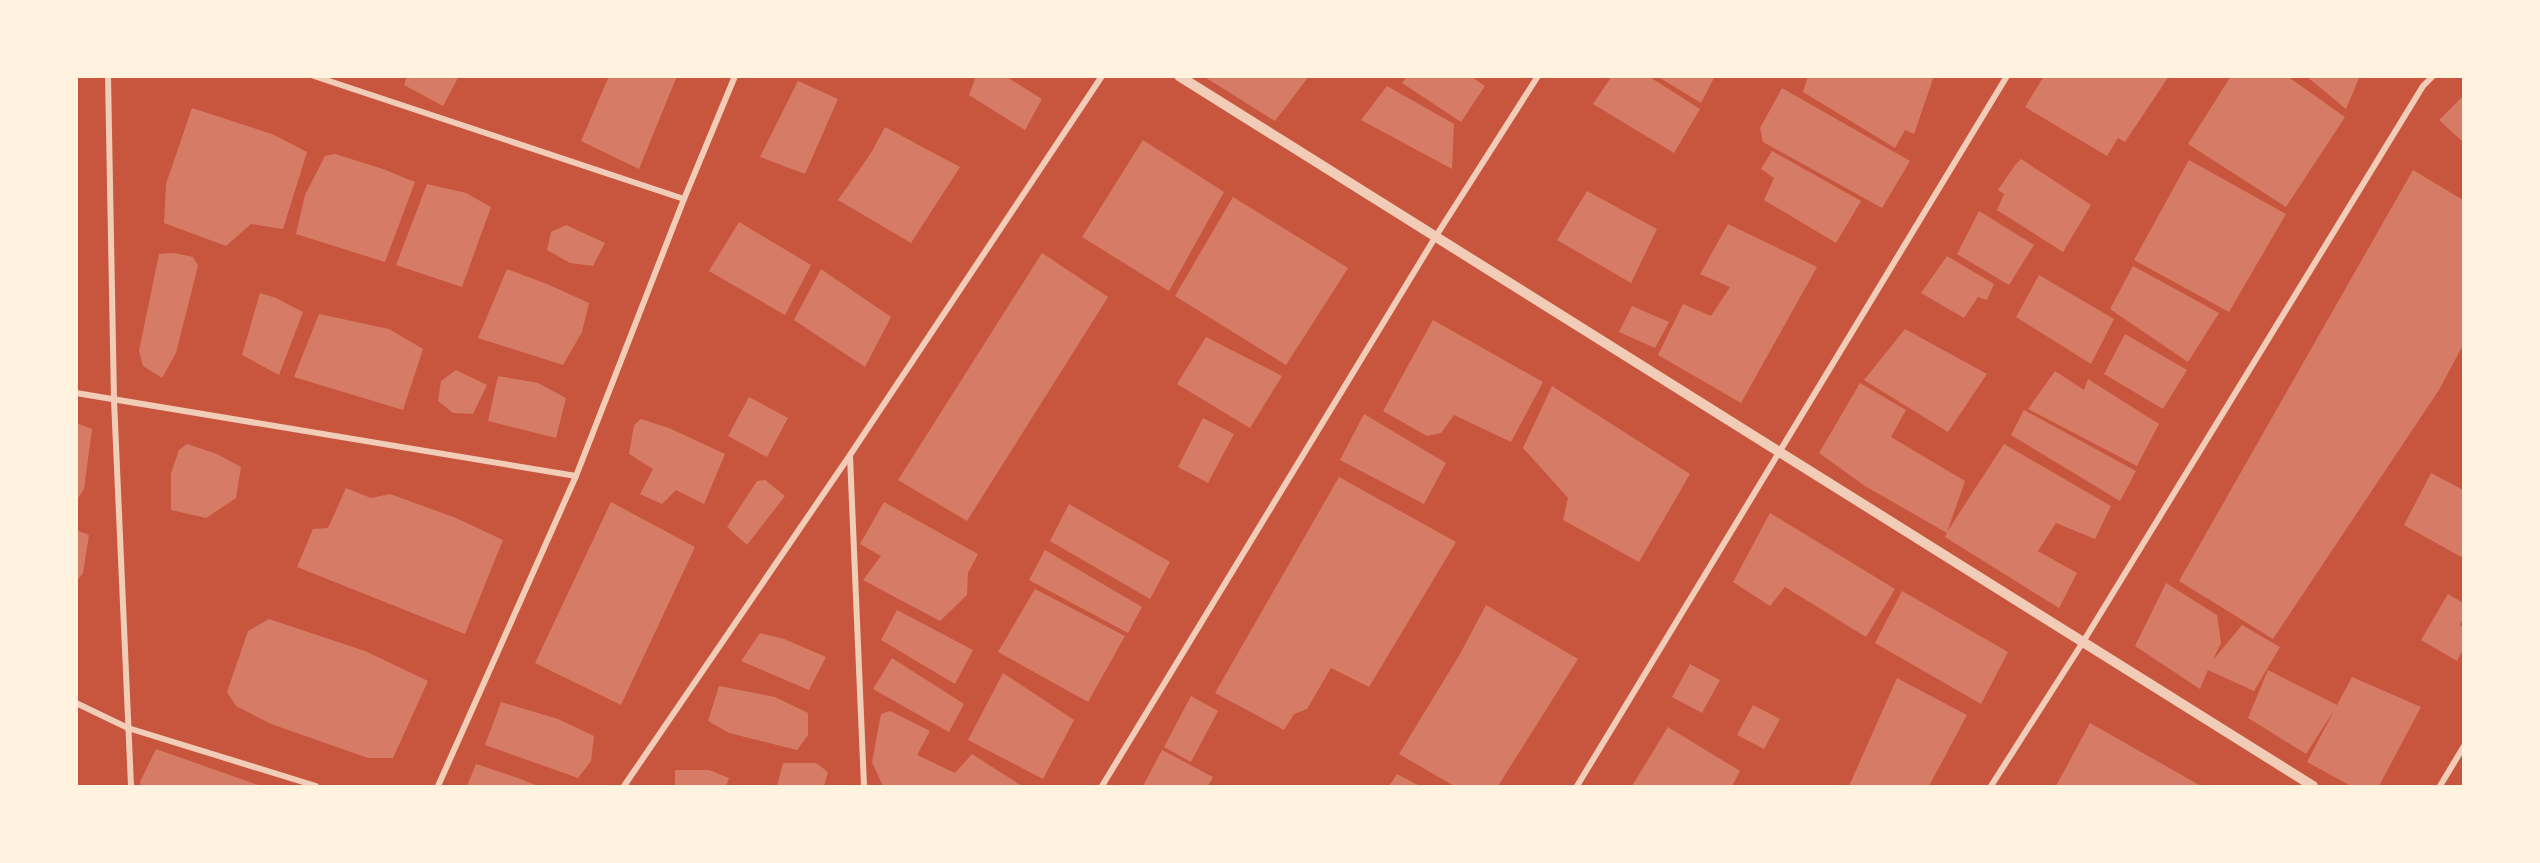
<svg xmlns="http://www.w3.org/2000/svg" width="2540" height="863" font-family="'PT Sans Narrow',sans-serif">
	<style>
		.building { fill: #d67c66 }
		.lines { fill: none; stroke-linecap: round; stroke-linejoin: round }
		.minor { stroke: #f1ccb7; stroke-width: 6 }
		.tertiary { stroke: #f1ccb7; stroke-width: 10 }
	</style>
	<rect width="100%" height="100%" fill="#c8553d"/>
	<g class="building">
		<path d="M407,76H459L443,106L404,85Z"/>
		<path d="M609,76H677L639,169L581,141Z"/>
		<path d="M976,76H1005L1042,99L1025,130L969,95Z"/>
		<path d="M1203,76H1309L1275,121Z"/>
		<path d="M1407,76H1470L1485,86L1461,122L1402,83Z"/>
		<path d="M1612,76H1648L1700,109L1674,153L1593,104Z"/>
		<path d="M1657,76H1715L1701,103Z"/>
		<path d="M1808,76H1934L1914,134L1905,130L1895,148L1803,92Z"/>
		<path d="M2044,76H2169L2125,142L2118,138L2107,156L2025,107Z"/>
		<path d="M2231,76H2287L2345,117L2286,207L2188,144Z"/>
		<path d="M2306,76H2360L2346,109Z"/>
		<path d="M798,81L838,99L805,174L760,157Z"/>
		<path d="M1387,86L1454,124L1452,169L1361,120Z"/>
		<path d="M1782,88L1910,161L1882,208L1763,142L1760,128Z"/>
		<path d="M2463,96V142L2439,120Z"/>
		<path d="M192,108L272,134L307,152L283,229L251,224L226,246L164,223L166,184Z"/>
		<path d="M885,127L960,167L911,243L838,200L871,153Z"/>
		<path d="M1143,140L1224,192L1169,291L1082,237Z"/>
		<path d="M1772,151L1861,201L1836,243L1764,200L1774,178L1761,169Z"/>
		<path d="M335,154L383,169L415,182L385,262L296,234L305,195L325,156Z"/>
		<path d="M2021,159L2091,205L2063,252L1997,210L2004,194L1998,190L2015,165Z"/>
		<path d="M2189,160L2286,214L2229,312L2134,260Z"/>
		<path d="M2413,170L2463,200V345L2439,390L2273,639L2179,581Z"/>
		<path d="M427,184L466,193L491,207L462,287L396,265Z"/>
		<path d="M1587,191L1657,229L1631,283L1557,240Z"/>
		<path d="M1233,197L1348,268L1286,365L1175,296Z"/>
		<path d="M1979,211L2034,245L2009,285L1957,254Z"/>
		<path d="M739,222L811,265L785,315L709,271Z"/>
		<path d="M1728,224L1817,267L1741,403L1658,355L1683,304L1711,316L1730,287L1700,274Z"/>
		<path d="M566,225L605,243L593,266L570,263L547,250L551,232Z"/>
		<path d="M174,253L193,257L198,266L176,353L162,378L143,366L139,351L159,254Z"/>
		<path d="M1042,253L1108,297L967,521L898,480Z"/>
		<path d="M1947,256L1994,284L1987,300L1978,297L1964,318L1921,293Z"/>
		<path d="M2133,266L2219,313L2188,362L2110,309Z"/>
		<path d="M507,269L547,284L589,303L582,332L563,365L478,338Z"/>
		<path d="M821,269L891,317L865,367L794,320Z"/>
		<path d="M2039,275L2114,319L2091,364L2016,317Z"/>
		<path d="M260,293L276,298L303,312L279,375L242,355Z"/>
		<path d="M1632,306L1669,322L1655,348L1619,332Z"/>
		<path d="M319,314L389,329L423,349L403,410L294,377Z"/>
		<path d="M1433,320L1543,382L1511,442L1454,415L1441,433L1427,436L1383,411Z"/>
		<path d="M1905,329L1987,374L1948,432L1864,380Z"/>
		<path d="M2125,334L2187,370L2163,409L2104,374Z"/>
		<path d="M1206,337L1282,376L1250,428L1177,384Z"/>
		<path d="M456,370L487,385L473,414L453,413L438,401L441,381Z"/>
		<path d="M2055,371L2084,390L2088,379L2159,424L2137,466L2028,409Z"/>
		<path d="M498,376L538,383L566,398L556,438L488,421Z"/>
		<path d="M1860,383L1906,410L1891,437L1965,481L1947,532L2004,444L2111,506L2095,539L2056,523L2038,551L2077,573L2059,608L1945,537L1947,533L1865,486L1819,453Z"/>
		<path d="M1552,386L1690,474L1639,562L1563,520L1568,498L1523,448Z"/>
		<path d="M749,397L788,418L767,457L728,436Z"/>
		<path d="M2024,410L2136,471L2120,501L2011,435Z"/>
		<path d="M1364,414L1446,463L1424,504L1340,460Z"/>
		<path d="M1203,418L1234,434L1208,483L1178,467Z"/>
		<path d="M641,419L669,428L725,454L704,504L676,490L662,504L640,494L653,469L629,454L634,425Z"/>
		<path d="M76,423L92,429L84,489L76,501Z"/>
		<path d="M187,444L217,454L241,467L236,498L206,518L171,510V473L179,450Z"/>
		<path d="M2431,473L2463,490V558L2404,525Z"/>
		<path d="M1339,477L1456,542L1369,687L1331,668L1307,709L1294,714L1284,730L1215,693Z"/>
		<path d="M765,480L785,496L747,545L727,527L757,481Z"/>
		<path d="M346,488L371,498L390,494L456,518L503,540L465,634L297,567L313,529L328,528Z"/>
		<path d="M611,502L695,547L621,705L535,663Z"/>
		<path d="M884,502L978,554L968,573L967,595L940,621L863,580L881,556L860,544Z"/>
		<path d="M1069,504L1170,562L1150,599L1050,541Z"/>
		<path d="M1770,513L1895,589L1866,637L1785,587L1770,606L1733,582Z"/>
		<path d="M76,530L89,535L83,573L76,582Z"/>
		<path d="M1045,550L1142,607L1128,633L1029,580Z"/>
		<path d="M2166,583L2217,615L2221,643L2213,660L2242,625L2280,647L2254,691L2208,670L2200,689L2135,646Z"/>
		<path d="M1035,589L1125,636L1088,702L998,652Z"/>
		<path d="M1902,591L2008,652L1981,704L1875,643Z"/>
		<path d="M2448,594L2463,603V618L2460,625L2463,627V649L2457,661L2421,640Z"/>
		<path d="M1486,605L1578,659L1498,786H1454L1399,754L1460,654Z"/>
		<path d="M897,610L973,650L955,684L881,640Z"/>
		<path d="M269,619L365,651L428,681L393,758H368L271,724L236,706L227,692L248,631Z"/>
		<path d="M760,633L784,639L826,657L809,690L741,661Z"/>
		<path d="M892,658L964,704L949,732L873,689Z"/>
		<path d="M1690,664L1720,680L1702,713L1672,697Z"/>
		<path d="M2268,670L2337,705L2352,677L2421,707L2379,786H2351L2307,762L2335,709L2306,754L2248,718Z"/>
		<path d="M1003,673L1074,720L1043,779L968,740Z"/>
		<path d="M1897,678L1967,715L1929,786H1849Z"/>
		<path d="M719,686L775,697L808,713V735L797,750L729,733L708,721Z"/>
		<path d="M1191,696L1218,711L1191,762L1164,747Z"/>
		<path d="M501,702L558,719L594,736L591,761L578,778L485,745Z"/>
		<path d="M1753,705L1780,719L1764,749L1737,735Z"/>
		<path d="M890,711L930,731L917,755L955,773L972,754L1022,786H883L872,762L881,714Z"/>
		<path d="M2090,723L2201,786H2056Z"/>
		<path d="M1668,727L1740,771L1732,786H1632Z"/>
		<path d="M156,749L261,786H141L140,782Z"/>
		<path d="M1162,750L1213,777L1208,786H1143Z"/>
		<path d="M783,763H816L828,772L824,786H777Z"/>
		<path d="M476,764L518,778L538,786H467Z"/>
		<path d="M675,770H709L729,778L726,786H675Z"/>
		<path d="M1397,774L1420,786H1389Z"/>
	</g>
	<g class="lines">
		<g class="minor">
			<path d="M108,76L114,400L131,786"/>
			<path d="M314,76L684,199"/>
			<path d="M76,393L576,476"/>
			<path d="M850,456L864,786"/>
			<path d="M76,703L128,728L316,786"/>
			<path d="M438,786L576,476L684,199L735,76"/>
			<path d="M624,786L850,455L1102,76"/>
			<path d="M1102,786L1436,236L1538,76"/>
			<path d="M1577,786L2007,76"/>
			<path d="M1991,786L2083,642L2423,86L2433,76"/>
			<path d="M2440,786L2464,746"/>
		</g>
		<path class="tertiary" d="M1179,76L2313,786"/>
	</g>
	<rect width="2540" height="863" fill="none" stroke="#fff3e0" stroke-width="156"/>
</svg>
